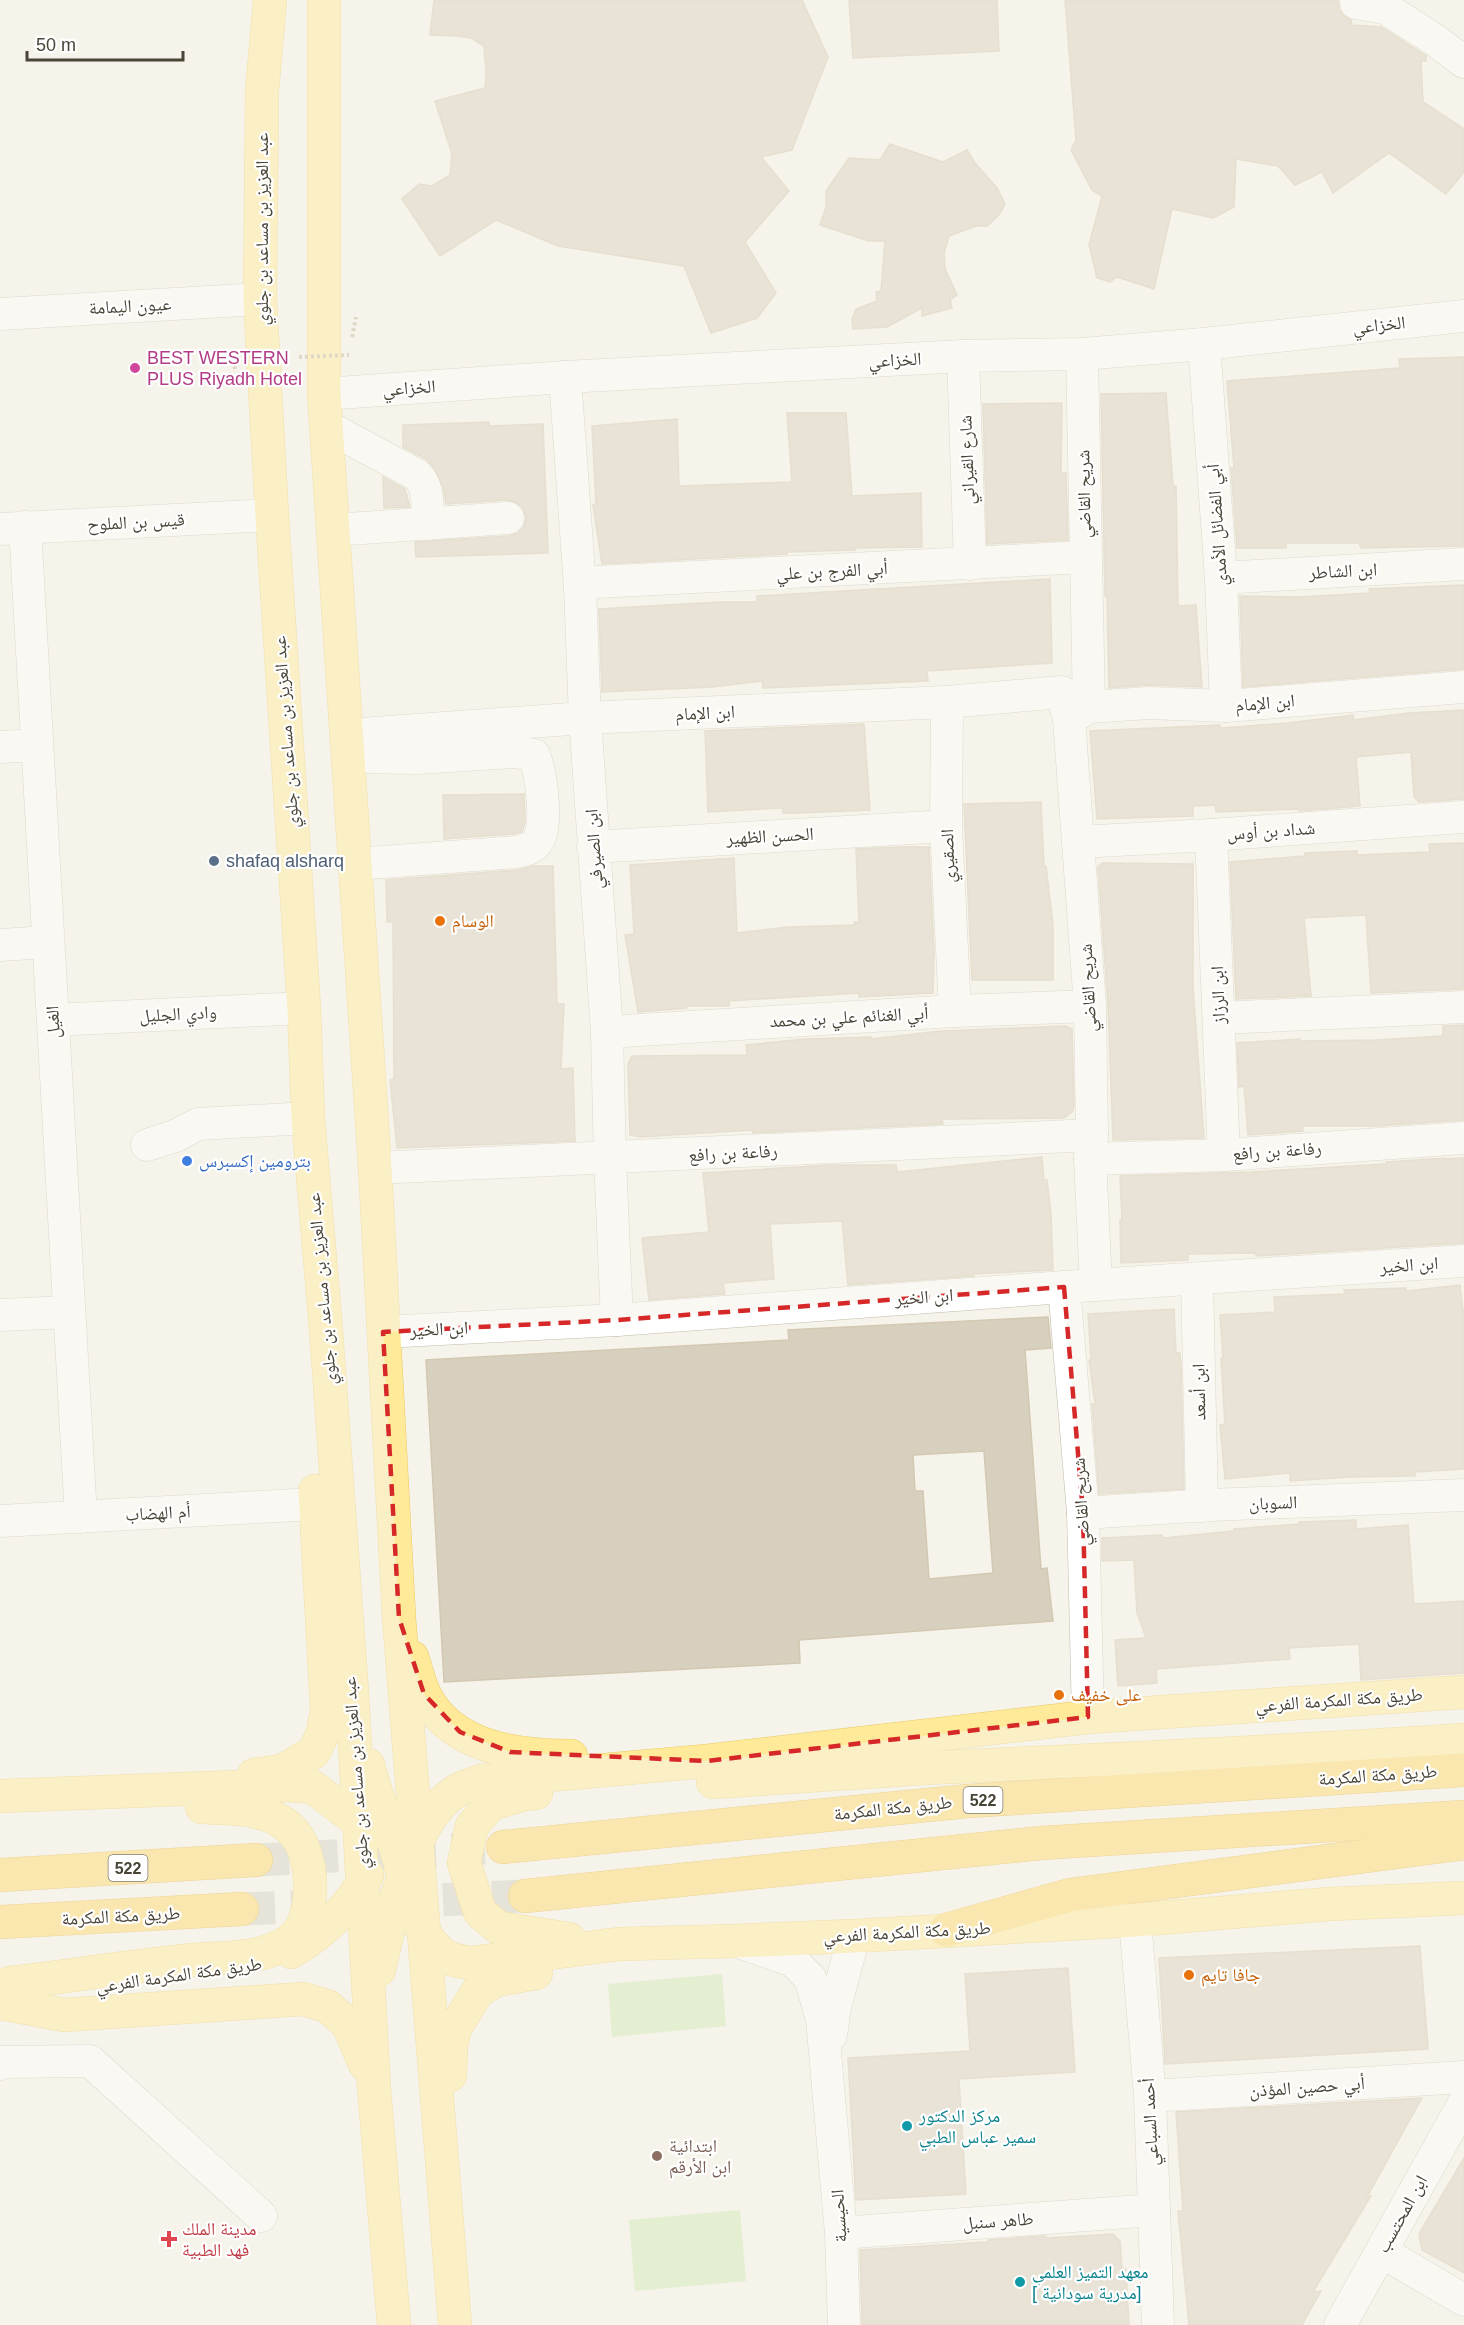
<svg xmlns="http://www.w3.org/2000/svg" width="1464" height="2325" font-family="Helvetica,'Noto Naskh Arabic',sans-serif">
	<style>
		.green { fill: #ccebb1 }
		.building { fill: #d8d0be; stroke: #d3c8b1; stroke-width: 1.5; fill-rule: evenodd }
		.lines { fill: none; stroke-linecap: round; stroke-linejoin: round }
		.highway-tunnel { stroke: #d3d0c6; stroke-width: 33; stroke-dasharray: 33 16; stroke-linecap: butt }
		.minor-casing { stroke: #c1bcab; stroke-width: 33 }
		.major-casing { stroke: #e9cb64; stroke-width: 34 }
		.highway-casing { stroke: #e4b134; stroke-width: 34 }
		.path { stroke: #c4b99c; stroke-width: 4; stroke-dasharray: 3 3; stroke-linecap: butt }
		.minor { stroke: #fff; stroke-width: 32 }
		.major { stroke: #ffea99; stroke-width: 33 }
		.highway { stroke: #ffd96b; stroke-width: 33 }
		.path-bridge { stroke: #c4b99c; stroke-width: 4; stroke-dasharray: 3 3; stroke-linecap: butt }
		.marked { fill: none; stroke: #d62828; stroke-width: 4.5; stroke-dasharray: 12 8; stroke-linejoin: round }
		.hotel-dot { fill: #d1479c; stroke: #fff; stroke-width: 2 }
		.service-dot { fill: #5c6f8a; stroke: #fff; stroke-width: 2 }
		.food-dot { fill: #e8710a; stroke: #fff; stroke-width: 2 }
		.shop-dot { fill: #3f7fe0; stroke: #fff; stroke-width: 2 }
		.culture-dot { fill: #0f9aa8; stroke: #fff; stroke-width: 2 }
		.education-dot { fill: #8d6e63; stroke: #fff; stroke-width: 2 }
		.health-dot { fill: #e0444e; stroke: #fff; stroke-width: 2 }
		.labels { text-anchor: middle; stroke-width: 4.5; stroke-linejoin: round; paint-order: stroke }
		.shield { fill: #fff; stroke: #807c73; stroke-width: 1.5 }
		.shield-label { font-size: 16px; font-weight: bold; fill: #4a4437 }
		.street-label { font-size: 18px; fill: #4a4437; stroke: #fff }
		.hotel-label { font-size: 18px; fill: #b23c85; stroke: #fff; text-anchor: start }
		.service-label { font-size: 18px; fill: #4e5e75; stroke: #fff; text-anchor: start }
		.food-label { font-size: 18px; fill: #c56008; stroke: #fff; text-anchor: start }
		.shop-label { font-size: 18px; fill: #366cbe; stroke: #fff; text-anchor: start }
		.culture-label { font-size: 18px; fill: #0d838f; stroke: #fff; text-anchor: start }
		.education-label { font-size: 18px; fill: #785e54; stroke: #fff; text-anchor: start }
		.health-label { font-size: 18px; fill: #be3a42; stroke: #fff; text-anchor: start }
	</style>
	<rect width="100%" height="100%" fill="#f5f3ea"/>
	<g class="green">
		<path d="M722,1974L726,2026L612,2037L608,1984Z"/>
		<path d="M740,2210L746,2281L635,2291L629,2220Z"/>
	</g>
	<g class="building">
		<path d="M434,0H802L828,57L792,150L761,157L789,191L745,242L776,293L757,318L711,333L684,266L558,246L496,220L440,256L402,199L419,184L432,186L450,175L452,154L435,101L485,88L486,71L484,46L471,38L459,36L430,35Z"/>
		<path d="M849,0H997L999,51L853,58Z"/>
		<path d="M1065,0H1338L1339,10L1344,16L1351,20L1352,25L1381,27L1426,56V61H1421L1423,102L1464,129V172L1446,194L1389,153L1333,193L1322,172L1295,185L1278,166L1236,159L1234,207L1213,218L1172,209L1154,289L1117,277L1110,282L1097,278L1089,245L1102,196L1092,190L1071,150L1076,140Z"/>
		<path d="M890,144L943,162L967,150L975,163L997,188L1005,204L999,215L987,226H976L949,236L944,253L945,269L957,295L950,300L952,308L922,316V308L887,327L853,329L852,319L856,309L877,301L876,292L881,291L885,241H869L820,225L826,207V191L849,158L880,160Z"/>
		<path d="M1464,357V546L1361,548L1359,543H1286V548H1237L1231,468H1234L1227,381L1400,368L1399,359Z"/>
		<path d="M1166,393L1173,486H1176L1178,606L1196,605L1202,687L1150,685L1109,688L1107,596H1105L1101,394Z"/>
		<path d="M1062,403L1061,473H1066L1068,540L987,544L983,404Z"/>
		<path d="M787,413H846L852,496L921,493L922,547L855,548V550L787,552V554L602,564L593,505L596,504L592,426L677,419L679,486L792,482Z"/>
		<path d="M489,422V426L543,424L548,553L416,557L415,542L509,536L518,533L524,526L526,517L523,508L515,502L507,500L446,504L443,487L435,469L426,459L403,447V425Z"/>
		<path d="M383,477L405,489L410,507L384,508Z"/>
		<path d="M1050,579L1052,663L927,671L928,681L763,688L762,681L712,687L602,692L599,609L719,602H757V596Z"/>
		<path d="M1464,585V669L1243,687L1240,596L1299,597L1370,593L1369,589Z"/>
		<path d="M1464,710V799L1419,802L1414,797L1411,752L1356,757L1360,806L1299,811V809L1216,812L1215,805L1193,806V816L1097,819L1090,731L1220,725V728L1288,723L1353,715V720L1409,713Z"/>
		<path d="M864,724L870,810L797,813H783V808L708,812L705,731Z"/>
		<path d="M524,794L525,822L522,832L514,834L444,839L443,795Z"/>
		<path d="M1041,802L1044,866H1046L1053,925V980H972L964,804Z"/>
		<path d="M1464,843V989L1371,993L1366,915L1304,918L1311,996L1236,999L1230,862L1305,856V853L1357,851V855L1430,852L1429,844Z"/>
		<path d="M901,847H929L934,952L933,993L859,997V993L729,1001V1006H687V1008L638,1012L625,935L634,934L630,865L734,858L737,933L788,927L854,925V922H859L856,849Z"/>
		<path d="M1102,863L1193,864V988L1204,1138L1113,1140L1108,1005L1098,867Z"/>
		<path d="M533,866H553L557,1004H564L561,1069L573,1068L575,1141L397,1148L390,1080L394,1079L393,922H387L386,880L518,870Z"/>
		<path d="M1464,1025V1120L1376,1126H1302L1303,1131L1248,1135L1244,1086L1239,1087L1237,1043L1300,1039V1041L1376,1040L1443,1036V1026Z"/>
		<path d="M1065,1026L1072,1029L1074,1106L1073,1111L1064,1118L942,1119L943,1124L753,1133L752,1130L640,1137L630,1135L628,1064L632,1056L747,1055L746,1045L805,1039L871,1037V1039L941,1031Z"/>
		<path d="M1042,1157L1044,1180H1047L1051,1214L1053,1270L973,1274L974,1276L848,1285L842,1221L770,1224L774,1279L723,1283L725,1294L649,1300L642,1238L709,1232L703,1173L829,1165H896L897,1172Z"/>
		<path d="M1445,1158V1159L1464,1158V1243L1256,1256V1253L1188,1254V1260L1121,1263L1120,1220H1122L1120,1176L1251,1172L1386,1164V1162Z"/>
		<path d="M1460,1285L1464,1318V1469L1415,1472V1476L1350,1477L1290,1481V1473L1225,1479L1220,1425L1225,1424L1221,1358H1223L1220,1315L1275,1312L1274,1297L1345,1294L1344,1290L1406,1288V1291Z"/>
		<path d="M1174,1309L1176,1353H1180L1181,1365L1184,1489L1099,1494L1092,1404H1095L1089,1360H1091L1088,1314Z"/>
		<path d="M1048,1317L1051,1348L1025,1350L1041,1569L1047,1568L1053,1621L799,1640L800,1663L444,1682L426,1360L789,1340L788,1330ZM984,1451L993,1573L929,1579L923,1491H915L913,1455Z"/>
		<path d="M1356,1520V1529L1408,1525L1414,1604L1464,1601V1673L1361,1680L1359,1644L1289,1648L1290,1659L1156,1669L1157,1683L1118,1686L1115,1640L1146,1638L1137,1613L1134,1560L1102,1561V1538L1162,1535L1163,1538L1234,1531V1529L1299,1524V1522Z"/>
		<path d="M1420,1946L1428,2049L1165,2064L1159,1958Z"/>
		<path d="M1068,1968L1075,2072L959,2079L966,2194L856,2200L848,2058L970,2051L965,1974Z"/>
		<path d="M1422,2098L1367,2197L1371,2196L1313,2292L1321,2291L1302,2325H1189L1178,2211H1183L1176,2112Z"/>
		<path d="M1464,2158V2273L1422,2250L1419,2234Z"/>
		<path d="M1113,2234L1120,2241L1122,2269H1126L1129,2325H862L860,2250L988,2242V2240L1045,2236L1047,2238Z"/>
	</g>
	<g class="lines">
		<g class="highway-tunnel">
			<path d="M256,1860L503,1847"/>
			<path d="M394,1902L525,1896"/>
			<path d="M242,1909L337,1905"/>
		</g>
		<defs>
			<g id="minor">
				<path d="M1356,3L1385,8L1435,40L1464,62"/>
				<path d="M0,314L260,299"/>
				<path d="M1204,344L1221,578L1226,706"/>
				<path d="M1082,354L1089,707"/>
				<path d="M963,356L970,564"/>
				<path d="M565,377L580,587L585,718L607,1032L610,1159L617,1320"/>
				<path d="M324,394L565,377L963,356L1082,354L1204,344L1464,316"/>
				<path d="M326,426L417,475C430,488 427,507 428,524"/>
				<path d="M25,527L81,1517"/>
				<path d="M0,529L272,515"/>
				<path d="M333,530L508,518"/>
				<path d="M1221,578L1464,564"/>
				<path d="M580,587L596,582L1085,557"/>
				<path d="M947,702L946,826L955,1011"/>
				<path d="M1069,719L1089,707L1149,703L1226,706L1464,687"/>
				<path d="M347,735L585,718L947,702L1062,692L1069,719L1090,1006L1092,1135L1090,1159L1096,1285"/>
				<path d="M0,747L37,745"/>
				<path d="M348,757L418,758L515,752L534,755C541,772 549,827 537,842C532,849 524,850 517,852L355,864"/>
				<path d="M1211,835L1224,1155"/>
				<path d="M1078,842L1211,835L1464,817"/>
				<path d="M593,847L946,826"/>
				<path d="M0,945L48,942"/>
				<path d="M1219,1018L1464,1007"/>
				<path d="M53,1020L304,1008"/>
				<path d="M607,1032L955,1011L1090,1006"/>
				<path d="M147,1145L175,1136L198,1124L308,1118"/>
				<path d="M1090,1159L1224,1155L1464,1138"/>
				<path d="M375,1168L1092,1135"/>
				<path d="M1197,1279L1202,1506"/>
				<path d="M1064,1287L1083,1513L1088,1717"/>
				<path d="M0,1315L69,1312"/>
				<path d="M383,1332L617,1320L1064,1287L1464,1261"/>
				<path d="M1083,1513L1210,1505L1464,1495"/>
				<path d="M0,1521L315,1504"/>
				<path d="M1135,1920L1150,2096L1158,2325"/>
				<path d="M739,1942L793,1961L810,1978L822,2019L841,2233L844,2325"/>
				<path d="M831,2035L835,2007L854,1936"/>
				<path d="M0,2064L1,2062L90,2061L261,2216"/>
				<path d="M1150,2096L1464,2077"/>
				<path d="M841,2233L1154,2210"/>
				<path d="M1382,2252L1464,2300"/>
				<path d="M1340,2325L1464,2103"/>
			</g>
			<g id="major">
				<path d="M270,0L262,91L260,299L272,515L304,1008L308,1118L326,1330L352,1693L374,2088L394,2325"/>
				<path d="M324,0V394L375,1168L399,1618L455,2325"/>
				<path d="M412,1657C416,1669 419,1682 424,1693C450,1748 517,1756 571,1756"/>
				<path d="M368,1765C375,1794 387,1821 396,1849C407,1883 412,1928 441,1953C450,1961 460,1961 471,1963L619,1944L735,1941L854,1936L1135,1920L1330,1904L1464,1898"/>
				<path d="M903,1766L925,1768C1105,1760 1284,1752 1464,1740"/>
				<path d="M254,1775L282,1771L314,1752L323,1733L327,1710L315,1491"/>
				<path d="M713,1782L925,1768"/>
				<path d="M536,1793L525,1794L491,1804L472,1826L464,1863L480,1912L499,1928L569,1939"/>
				<path d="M0,1796L287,1785L313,1787L359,1822L368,1834"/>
				<path d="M291,1952C323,1933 350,1908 367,1875"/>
				<path d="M379,1970C390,1921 411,1814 460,1789C466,1786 474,1784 481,1781L707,1761L1088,1717L1464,1692"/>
				<path d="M0,1986L11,1983C69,1976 126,1967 184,1961C207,1958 246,1959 266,1952C276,1949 286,1944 294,1937C314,1917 313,1875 304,1850C288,1807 241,1809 202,1807"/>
				<path d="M0,2003L64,2015L303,1999L327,2006L348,2024L365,2064"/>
				<path d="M450,2075L451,2046L455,2028L478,1991L496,1980L536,1973"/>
			</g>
			<g id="highway">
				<path d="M503,1847L968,1801L1464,1770"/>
				<path d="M0,1875L256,1860"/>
				<path d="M525,1896L1041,1843L1464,1817"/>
				<path d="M0,1922L242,1909"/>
				<path d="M946,1930L1070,1895L1464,1843"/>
			</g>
		</defs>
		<use href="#minor" class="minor-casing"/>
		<use href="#major" class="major-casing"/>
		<use href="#highway" class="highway-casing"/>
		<g class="path">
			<path d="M352,337L356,317"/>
			<path d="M235,369L233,359H238"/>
		</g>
		<use href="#minor" class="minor"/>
		<use href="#major" class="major"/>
		<use href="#highway" class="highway"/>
		<g class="path-bridge">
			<path d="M299,357L349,355"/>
			<path d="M251,358L276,357"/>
		</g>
	</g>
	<path d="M0 0H1464V2325H0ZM1064,1287L1083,1513L1088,1717L707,1761L510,1752L460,1732L424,1694L399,1618L383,1332L617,1320Z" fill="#f5f3ea" fill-opacity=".55" fill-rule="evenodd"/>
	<path class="marked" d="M1064,1287L1083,1513L1088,1717L707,1761L510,1752L460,1732L424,1694L399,1618L383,1332L617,1320Z"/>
	<circle class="hotel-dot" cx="135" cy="368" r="6"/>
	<circle class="service-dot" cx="214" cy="861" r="6"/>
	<g class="food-dot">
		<circle cx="440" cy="921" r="6"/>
		<circle cx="1059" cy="1695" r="6"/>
		<circle cx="1189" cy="1975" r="6"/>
	</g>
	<circle class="shop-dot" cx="187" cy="1161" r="6"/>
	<g class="culture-dot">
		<circle cx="907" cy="2126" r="6"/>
		<circle cx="1020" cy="2282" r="6"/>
	</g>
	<circle class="education-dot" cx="657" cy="2156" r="6"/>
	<path class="health-dot" d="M166 2230h6v6h6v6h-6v6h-6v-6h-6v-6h6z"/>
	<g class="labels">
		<g class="shield">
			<rect x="963.5" y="1787" width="39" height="26" rx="4.5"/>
			<rect x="108.5" y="1855" width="39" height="26" rx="4.5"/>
		</g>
		<g class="shield-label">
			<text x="983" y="1806">522</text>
			<text x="128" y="1874">522</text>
		</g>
		<g class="street-label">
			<text transform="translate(262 229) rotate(-90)" y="6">عبد العزيز بن مساعد بن جلوي</text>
			<text transform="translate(130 306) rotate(-3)" y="6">عيون اليمامة</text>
			<text transform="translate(1379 325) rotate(-6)" y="6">الخزاعي</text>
			<text transform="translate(895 360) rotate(-3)" y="6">الخزاعي</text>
			<text transform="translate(409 388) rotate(-4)" y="6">الخزاعي</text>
			<text transform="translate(967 460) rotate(-92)" y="6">شارع القيراني</text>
			<text transform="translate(1084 494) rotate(-91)" y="6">شريح القاضي</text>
			<text transform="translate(136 522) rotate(-3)" y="6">قيس بن الملوح</text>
			<text transform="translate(1217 525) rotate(-94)" y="6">أبي الفضائل الأمدي</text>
			<text transform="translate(832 571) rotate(-3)" y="6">أبي الفرج بن علي</text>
			<text transform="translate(1343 571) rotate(-3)" y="6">ابن الشاطر</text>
			<text transform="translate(1265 703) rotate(-5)" y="6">ابن الإمام</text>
			<text transform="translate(705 713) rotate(-3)" y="6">ابن الإمام</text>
			<text transform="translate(286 732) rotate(-94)" y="6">عبد العزيز بن مساعد بن جلوي</text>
			<text transform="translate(1271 831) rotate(-4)" y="6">شداد بن أوس</text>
			<text transform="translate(770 836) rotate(-3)" y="6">الحسن الظهير</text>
			<text transform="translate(594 849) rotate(-94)" y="6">ابن الصيرفي</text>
			<text transform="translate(948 856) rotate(-92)" y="6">الصقيري</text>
			<text transform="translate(1088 988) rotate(-93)" y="6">شريح القاضي</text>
			<text transform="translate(1218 995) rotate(-92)" y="6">ابن الرزاز</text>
			<text transform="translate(178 1014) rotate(-3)" y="6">وادي الجليل</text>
			<text transform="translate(849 1017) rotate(-3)" y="6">أبي الغنائم علي بن محمد</text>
			<text transform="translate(53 1022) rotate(-93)" y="6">الغيل</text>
			<text transform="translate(1277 1151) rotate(-4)" y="6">رفاعة بن رافع</text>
			<text transform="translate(733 1153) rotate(-3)" y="6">رفاعة بن رافع</text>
			<text transform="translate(1409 1265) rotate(-4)" y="6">ابن الخير</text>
			<text transform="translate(322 1289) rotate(-95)" y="6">عبد العزيز بن مساعد بن جلوي</text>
			<text transform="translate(924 1297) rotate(-4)" y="6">ابن الخير</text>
			<text transform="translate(439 1329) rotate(-3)" y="6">ابن الخير</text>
			<text transform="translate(1199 1392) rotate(-91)" y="6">ابن أسعد</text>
			<text transform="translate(1081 1502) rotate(-93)" y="6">شريح القاضي</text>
			<text transform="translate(1273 1503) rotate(-2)" y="6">السوبان</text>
			<text transform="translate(158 1513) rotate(-3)" y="6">أم الهضاب</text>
			<text transform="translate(1339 1700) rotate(-4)" y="6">طريق مكة المكرمة الفرعي</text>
			<text transform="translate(356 1773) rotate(-94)" y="6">عبد العزيز بن مساعد بن جلوي</text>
			<text transform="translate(1378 1775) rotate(-4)" y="6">طريق مكة المكرمة</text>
			<text transform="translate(893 1808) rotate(-6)" y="6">طريق مكة المكرمة</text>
			<text transform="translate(121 1916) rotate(-3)" y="6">طريق مكة المكرمة</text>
			<text transform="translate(907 1932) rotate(-3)" y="6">طريق مكة المكرمة الفرعي</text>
			<text transform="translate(179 1975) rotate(-8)" y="6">طريق مكة المكرمة الفرعي</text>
			<text transform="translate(1307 2087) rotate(-4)" y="6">أبي حصين المؤذن</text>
			<text transform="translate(1150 2122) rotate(-93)" y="6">أحمد السباعي</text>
			<text transform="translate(1402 2214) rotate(-61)" y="6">ابن المحتسب</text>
			<text transform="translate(839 2216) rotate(-94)" y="6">الحيسية</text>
			<text transform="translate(998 2221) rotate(-4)" y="6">طاهر سنبل</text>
		</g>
		<g class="hotel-label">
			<text x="147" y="364">BEST WESTERN<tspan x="147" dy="21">PLUS Riyadh Hotel</tspan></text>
		</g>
		<g class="service-label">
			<text x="226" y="867">shafaq alsharq</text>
		</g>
		<g class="food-label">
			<text x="452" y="927">الوسام</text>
			<text x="1071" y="1701">على خفيف</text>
			<text x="1201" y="1981">جافا تايم</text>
		</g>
		<g class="shop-label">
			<text x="199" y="1167">بترومين إكسبرس</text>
		</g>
		<g class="culture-label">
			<text x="919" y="2122">مركز الدكتور<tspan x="919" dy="21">سمير عباس الطبي</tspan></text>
			<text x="1032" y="2278">معهد التميز العلمي<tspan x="1032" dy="21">[ مدرية سودانية]</tspan></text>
		</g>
		<g class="education-label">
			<text x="669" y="2152">ابتدائية<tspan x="669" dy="21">ابن الأرقم</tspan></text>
		</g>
		<g class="health-label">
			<text x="182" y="2235">مدينة الملك<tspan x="182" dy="21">فهد الطبية</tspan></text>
		</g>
	</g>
	<path d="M27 51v9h156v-9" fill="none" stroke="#4a4437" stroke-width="3"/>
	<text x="36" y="51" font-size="18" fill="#4a4437" stroke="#ffffff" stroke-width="4.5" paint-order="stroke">50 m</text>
</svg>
